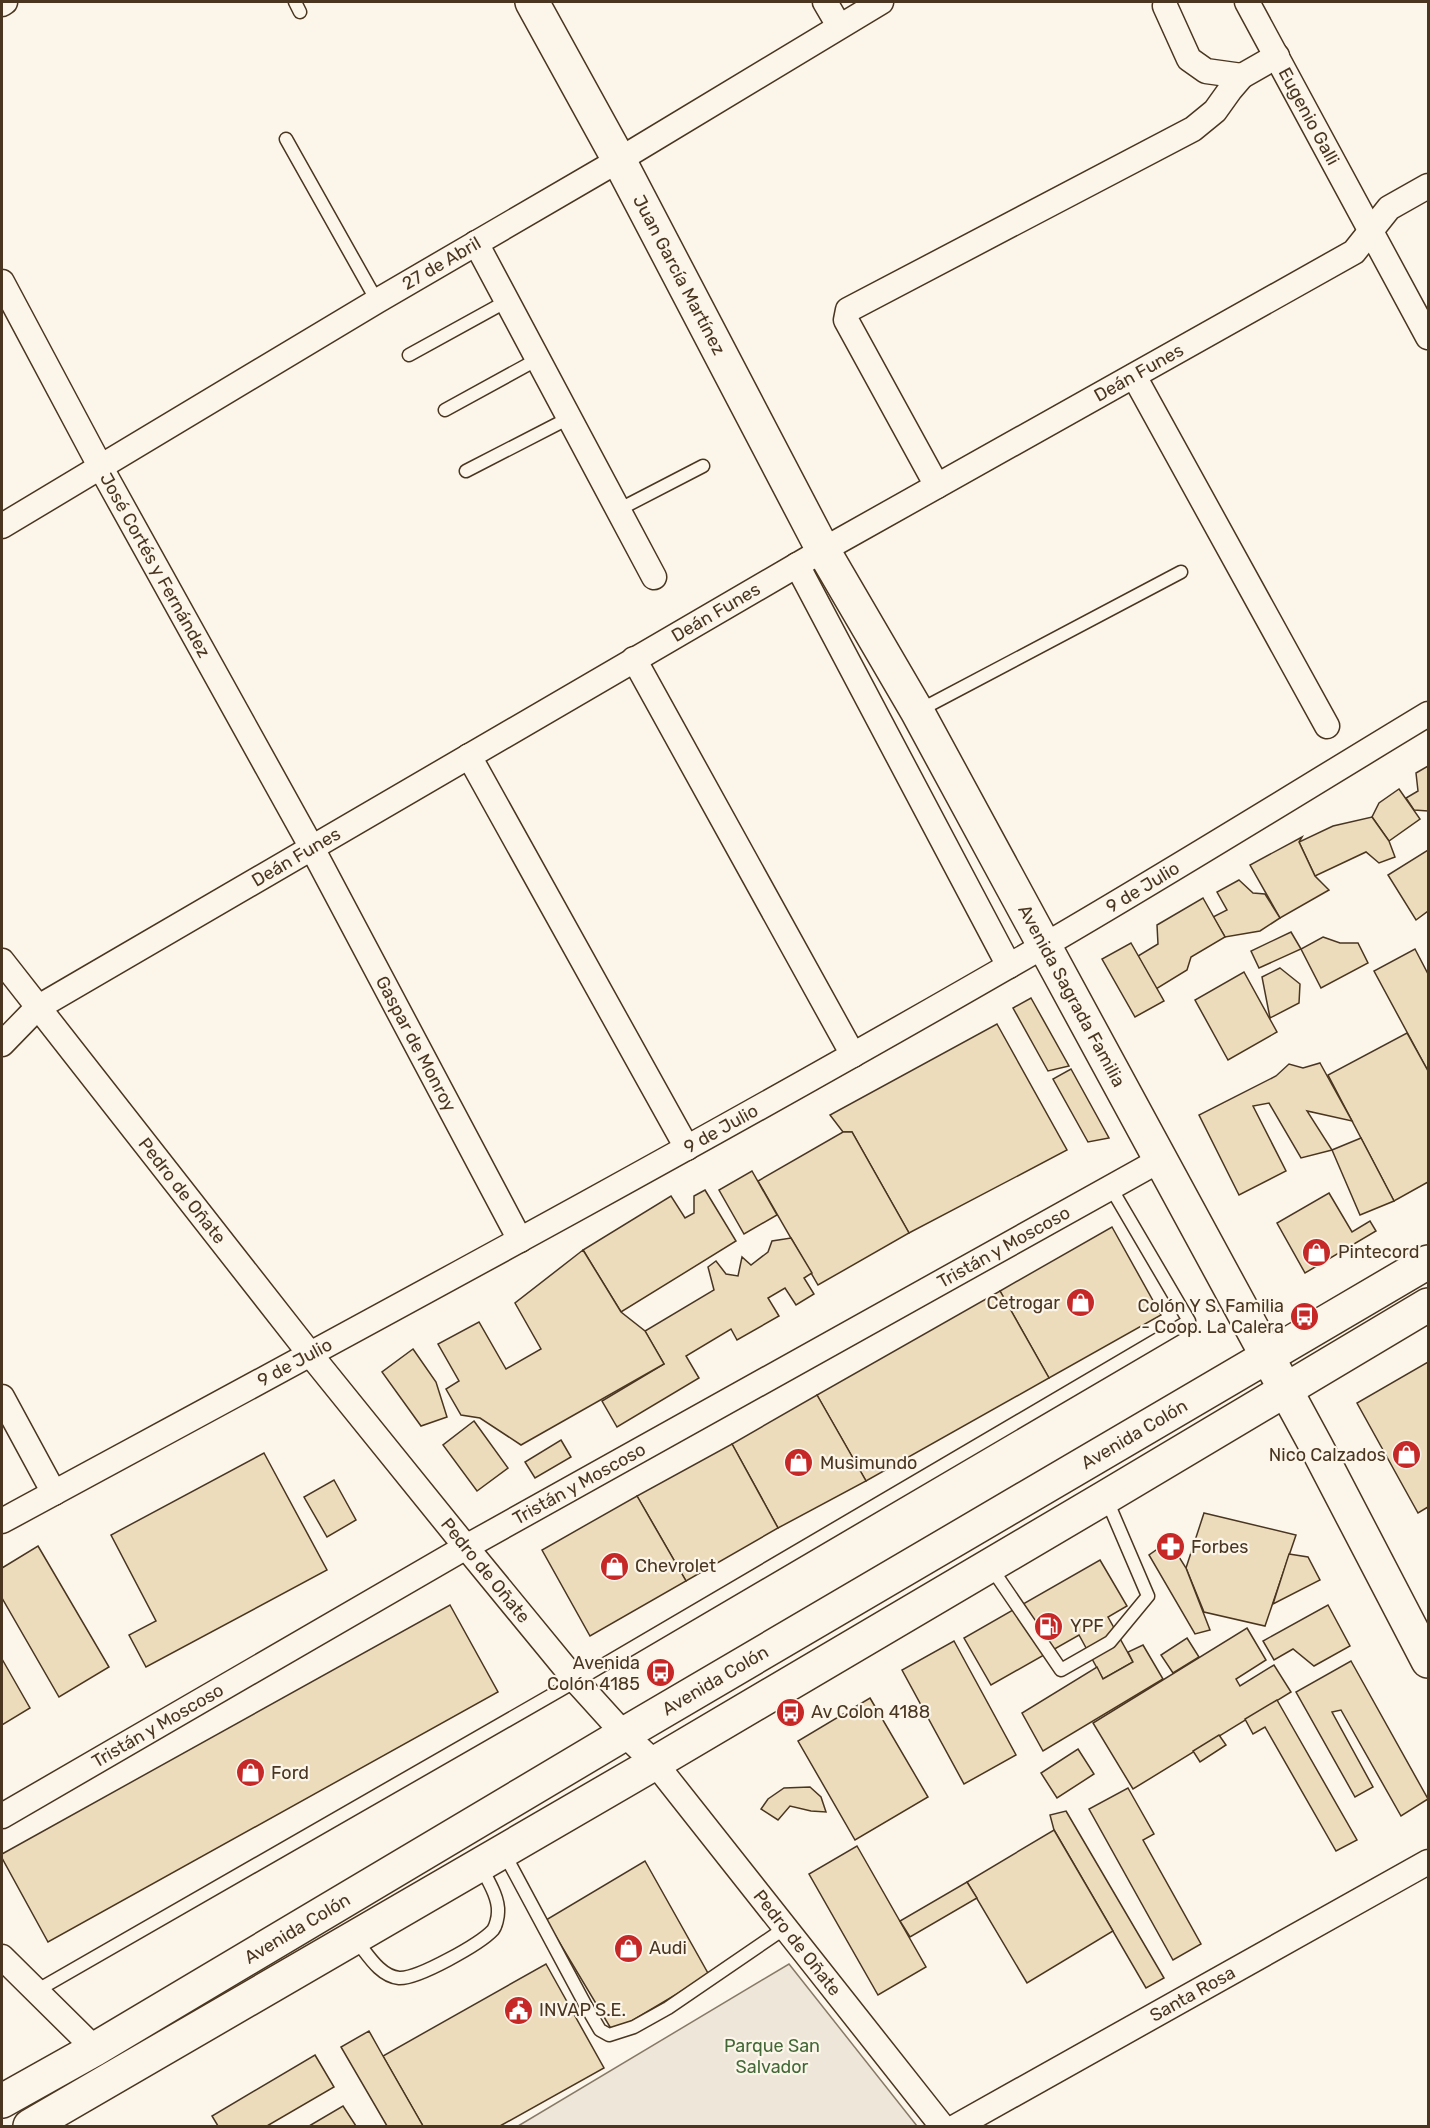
<svg xmlns="http://www.w3.org/2000/svg" width="1430" height="2128" font-family="Rubik,sans-serif">
	<style>
		.green { fill: #ede6d9; stroke: #887966; stroke-width: 1.5 }
		.building { fill: #ecdcbc; stroke: #4a3520; stroke-width: 1.5 }
		.lines { fill: none; stroke-linecap: round; stroke-linejoin: round }
		.lane-casing { stroke: #4a3520; stroke-width: 15 }
		.street-casing { stroke: #4a3520; stroke-width: 27 }
		.secondary-casing { stroke: #4a3520; stroke-width: 36 }
		.primary-casing { stroke: #4a3520; stroke-width: 36 }
		.lane { stroke: #fbf6e9; stroke-width: 12 }
		.street { stroke: #fbf6e9; stroke-width: 24 }
		.secondary { stroke: #fbf6e9; stroke-width: 33 }
		.primary { stroke: #fbf6e9; stroke-width: 33 }
		.labels { text-anchor: middle; stroke-width: 4.5; stroke-linejoin: round; paint-order: stroke }
		.street-label { font-size: 18px; fill: #4a3520; stroke: #fbf6e9 }
		.poi-label { font-size: 18px; fill: #4a3520; stroke: #fbf6e9; text-anchor: start }
		.park-label { font-size: 18px; fill: #436837; stroke: #fbf6e9 }
	</style>
	<rect width="100%" height="100%" fill="#fbf6e9"/>
	<path class="green" d="M789,1964L917,2126H518Z"/>
	<g class="building">
		<path d="M1428,766V811L1414,810L1406,798L1418,791L1416,773Z"/>
		<path d="M1399,789L1420,819L1389,841L1372,817L1379,803Z"/>
		<path d="M1372,817L1389,841L1395,857L1379,863L1366,852L1315,876L1299,842L1333,826Z"/>
		<path d="M1302,837L1299,842L1315,876L1329,890L1280,918L1250,865Z"/>
		<path d="M1428,850V911L1416,920L1388,875Z"/>
		<path d="M1239,880L1253,893L1265,894L1280,918L1260,931L1225,937L1213,917L1227,910L1217,892Z"/>
		<path d="M1203,898L1225,937L1191,957L1187,970L1156,989L1138,956L1158,944L1157,925Z"/>
		<path d="M1291,932L1301,949L1259,968L1251,951Z"/>
		<path d="M1323,937L1340,943H1358L1368,963L1321,988L1301,949Z"/>
		<path d="M1131,943L1164,1001L1135,1017L1102,959Z"/>
		<path d="M1415,949L1428,974V1071L1374,971Z"/>
		<path d="M1280,968L1300,984L1299,1003L1270,1018L1262,977Z"/>
		<path d="M1244,972L1277,1032L1228,1060L1195,1000Z"/>
		<path d="M1031,998L1069,1066L1048,1071L1013,1008Z"/>
		<path d="M997,1024L1067,1150L909,1233L852,1132H843L830,1115Z"/>
		<path d="M1407,1033L1428,1071V1182L1394,1201L1328,1075Z"/>
		<path d="M1320,1063L1352,1121L1307,1111L1332,1150L1301,1158L1269,1103L1253,1106L1286,1171L1239,1195L1199,1115L1276,1076L1289,1064L1303,1068Z"/>
		<path d="M1071,1069L1109,1138L1088,1142L1053,1079Z"/>
		<path d="M843,1132H852L909,1233L818,1285L758,1181Z"/>
		<path d="M1361,1138L1394,1201L1360,1215L1332,1150Z"/>
		<path d="M752,1171L777,1215L744,1234L719,1190Z"/>
		<path d="M705,1190L736,1241L621,1312L583,1250L671,1196L685,1218L694,1213V1196Z"/>
		<path d="M1329,1193L1352,1232L1370,1221L1376,1231L1305,1273L1277,1223Z"/>
		<path d="M1112,1227L1161,1315L1049,1378L1000,1291Z"/>
		<path d="M791,1238L812,1273L804,1278L814,1294L796,1305L785,1288L768,1298L779,1316L737,1340L731,1329L686,1356L699,1378L617,1427L602,1401L664,1364L645,1331L714,1290L708,1267L716,1261L726,1274L738,1276L742,1257L751,1265L768,1252L772,1241Z"/>
		<path d="M583,1250L621,1312L645,1331L664,1364L521,1445L480,1418L461,1415L446,1389L459,1381L438,1344L479,1322L506,1369L541,1349L515,1303Z"/>
		<path d="M1000,1291L1049,1378L866,1481L817,1395Z"/>
		<path d="M413,1349L436,1382L447,1417L421,1426L382,1372Z"/>
		<path d="M1428,1362V1507L1418,1513L1357,1403Z"/>
		<path d="M817,1395L866,1481L778,1528L732,1444Z"/>
		<path d="M474,1421L508,1468L477,1491L443,1445Z"/>
		<path d="M561,1440L571,1457L535,1478L525,1462Z"/>
		<path d="M732,1444L778,1528L686,1581L637,1496Z"/>
		<path d="M264,1453L327,1570L146,1667L129,1635L156,1621L111,1535Z"/>
		<path d="M334,1480L356,1520L327,1537L304,1497Z"/>
		<path d="M637,1496L686,1581L590,1636L542,1550Z"/>
		<path d="M1204,1513L1296,1535L1265,1626L1204,1612L1186,1568Z"/>
		<path d="M1169,1541L1186,1568L1210,1630L1195,1634L1149,1555Z"/>
		<path d="M38,1546L109,1667L59,1697L2,1598V1568Z"/>
		<path d="M1289,1554L1308,1557L1320,1580L1273,1604Z"/>
		<path d="M1100,1560L1127,1606L1108,1617L1133,1662L1103,1679L1079,1635L991,1685L964,1638Z"/>
		<path d="M450,1605L498,1692L48,1942L2,1858V1854Z"/>
		<path d="M1328,1605L1350,1646L1314,1666L1293,1649L1274,1660L1263,1641Z"/>
		<path d="M1247,1628L1266,1660L1236,1679L1240,1686L1274,1665L1291,1692L1133,1789L1093,1723Z"/>
		<path d="M1187,1638L1199,1657L1173,1673L1161,1655Z"/>
		<path d="M954,1641L1016,1755L964,1784L902,1670Z"/>
		<path d="M1143,1645L1163,1679L1043,1751L1022,1713L1097,1667L1103,1679L1133,1662L1128,1652Z"/>
		<path d="M2,1659L30,1708L2,1725Z"/>
		<path d="M1351,1661L1428,1799L1401,1816L1341,1710L1332,1712L1373,1787L1355,1797L1296,1692Z"/>
		<path d="M870,1698L928,1797L855,1840L798,1741Z"/>
		<path d="M1277,1700L1357,1840L1336,1851L1265,1727L1253,1734L1245,1719Z"/>
		<path d="M1219,1735L1226,1745L1200,1762L1193,1751Z"/>
		<path d="M1078,1749L1094,1774L1057,1798L1041,1773Z"/>
		<path d="M810,1787L821,1797L826,1812L811,1811L790,1806L778,1820L761,1809L768,1799L784,1788Z"/>
		<path d="M1128,1788L1154,1834L1143,1840L1201,1944L1173,1960L1089,1809Z"/>
		<path d="M1066,1811L1164,1978L1146,1988L1054,1830L1050,1815Z"/>
		<path d="M1054,1830L1113,1931L1027,1983L967,1882Z"/>
		<path d="M857,1846L926,1967L878,1995L809,1874Z"/>
		<path d="M645,1861L709,1975L613,2032L546,1920Z"/>
		<path d="M967,1882L977,1898L910,1937L900,1921Z"/>
		<path d="M546,1964L604,2068L500,2126H423L383,2056Z"/>
		<path d="M369,2031L383,2056L423,2126H387L341,2047Z"/>
		<path d="M315,2055L334,2087L267,2126H218L212,2116Z"/>
		<path d="M343,2106L356,2126H309Z"/>
	</g>
	<g class="lines">
		<defs>
			<g id="lane">
				<path d="M295,2L300,12"/>
				<path d="M286,139L377,301"/>
				<path d="M409,355L507,301"/>
				<path d="M445,410L538,359"/>
				<path d="M466,471L569,418"/>
				<path d="M618,510L703,466"/>
				<path d="M918,711L1181,572"/>
				<path d="M990,1566L1061,1670L1110,1642L1148,1596L1106,1498"/>
				<path d="M504,1853L586,2006L600,2030L609,2035L634,2027L668,2008L785,1928"/>
				<path d="M355,1939C367,1953 379,1976 399,1978C418,1979 480,1944 493,1930C496,1926 498,1917 498,1912C499,1897 487,1879 480,1865"/>
				<path d="M36,1991L576,1681L1189,1321L1111,1188"/>
			</g>
			<g id="street">
				<path d="M825,2L839,26"/>
				<path id="s1" d="M1247,2L1428,337"/>
				<path d="M2,4L5,2"/>
				<path d="M1165,6L1189,59L1206,71L1242,76"/>
				<path d="M476,243L654,577"/>
				<path id="s2" d="M2,282L100,466L312,848L520,1240"/>
				<path d="M1134,376L1327,726"/>
				<path d="M937,486L846,320L848,310L1193,129L1215,111L1230,90L1242,76L1277,56"/>
				<path id="s3" d="M2,526L377,301L619,160L881,2"/>
				<path d="M797,565L1009,966"/>
				<path d="M634,659L853,1055"/>
				<path d="M469,756L687,1148"/>
				<path id="s4" d="M2,961L310,1354L466,1547L576,1681L624,1734L655,1763L942,2126"/>
				<path id="s5" d="M2,1044L37,1008L823,550L1354,252L1389,208L1428,186"/>
				<path d="M2,1397L54,1493"/>
				<path id="s6" d="M2,1521C349,1333 698,1146 1040,948C1171,872 1299,792 1428,714"/>
				<path id="s7" d="M2,1816L466,1547L1160,1160"/>
				<path d="M2,1957L95,2049"/>
				<path id="s8" d="M957,2126L1428,1862"/>
			</g>
			<g id="secondary">
				<path id="s9" d="M532,2L619,160L823,550L917,711L1316,1446L1428,1661"/>
			</g>
			<g id="primary">
				<path id="s10" d="M2,2101L95,2049L624,1734L1428,1262"/>
				<path d="M30,2126L655,1763L1106,1497L1428,1305"/>
			</g>
		</defs>
		<use href="#lane" class="lane-casing"/>
		<use href="#street" class="street-casing"/>
		<use href="#secondary" class="secondary-casing"/>
		<use href="#primary" class="primary-casing"/>
		<use href="#lane" class="lane"/>
		<use href="#street" class="street"/>
		<use href="#secondary" class="secondary"/>
		<use href="#primary" class="primary"/>
	</g>
	<defs>
		<symbol id="shop-disc" viewBox="-11 -11 22 22"><circle r="9.5" fill="#c62828" stroke="#fbf6e9"/><path d="M-5-2.5h2.3a2.7 3.5 0 0 1 5.4 0H5L5.5 6h-11ZM-1.5-2.5h3a1.5 2.3 0 0 0-3 0Z" fill="#fff"/></symbol>
		<symbol id="bus-disc" viewBox="-11 -11 22 22"><circle r="9.5" fill="#c62828" stroke="#fbf6e9"/><path d="M-5-6H5V4H4V6H2V4H-2V6H-4V4H-5ZM-3.5-4V0h7V-4ZM-3.5 1.2v1.5H-2V1.2ZM2 1.2v1.5H3.5V1.2Z" fill="#fff"/></symbol>
		<symbol id="pharmacy-disc" viewBox="-11 -11 22 22"><circle r="9.5" fill="#c62828" stroke="#fbf6e9"/><path d="M-2-6h4v4h4v4h-4v4h-4v-4h-4v-4h4Z" fill="#fff"/></symbol>
		<symbol id="fuel-disc" viewBox="-11 -11 22 22"><circle r="9.5" fill="#c62828" stroke="#fbf6e9"/><path d="M-5.5-6h7V0h2V4h1.3V-2.5L3-4.5l.8-.8L6-3V5H2.5V1h-1V6h-7ZM-4.2-4.7v3.2H.2V-4.7Z" fill="#fff"/></symbol>
		<symbol id="civic-disc" viewBox="-11 -11 22 22"><circle r="9.5" fill="#c62828" stroke="#fbf6e9"/><path d="M-.6-6.5H3V-4.5H.6V-3L4-1V1h2V6H-6V1h2V-1L-.6-3ZM-1.2 2.5V6h2.4V2.5Z" fill="#fff"/></symbol>
	</defs>
	<g fill-rule="evenodd">
		<use href="#shop-disc" x="1300" y="1236" width="33" height="33"/>
		<use href="#shop-disc" x="1064" y="1286" width="33" height="33"/>
		<use href="#bus-disc" x="1288" y="1300" width="33" height="33"/>
		<use href="#shop-disc" x="1390" y="1438" width="33" height="33"/>
		<use href="#shop-disc" x="782" y="1446" width="33" height="33"/>
		<use href="#pharmacy-disc" x="1154" y="1530" width="33" height="33"/>
		<use href="#shop-disc" x="598" y="1550" width="33" height="33"/>
		<use href="#fuel-disc" x="1032" y="1610" width="33" height="33"/>
		<use href="#bus-disc" x="644" y="1656" width="33" height="33"/>
		<use href="#bus-disc" x="774" y="1696" width="33" height="33"/>
		<use href="#shop-disc" x="234" y="1756" width="33" height="33"/>
		<use href="#shop-disc" x="612" y="1932" width="33" height="33"/>
		<use href="#civic-disc" x="502" y="1994" width="33" height="33"/>
	</g>
	<g class="labels">
		<g class="street-label">
			<text dy="6" stroke="none"><textPath href="#s1" startOffset="130">Eugenio Galli</textPath></text>
			<text dy="6" stroke="none"><textPath href="#s3" startOffset="512">27 de Abril</textPath></text>
			<text dy="6" stroke="none"><textPath href="#s9" startOffset="310">Juan García Martínez</textPath></text>
			<text dy="6" stroke="none"><textPath href="#s5" startOffset="1322">Deán Funes</textPath></text>
			<text dy="6" stroke="none"><textPath href="#s2" startOffset="322">José Cortés y Fernández</textPath></text>
			<text dy="6" stroke="none"><textPath href="#s5" startOffset="836">Deán Funes</textPath></text>
			<text dy="6" stroke="none"><textPath href="#s5" startOffset="350">Deán Funes</textPath></text>
			<text dy="6" stroke="none"><textPath href="#s6" startOffset="1305">9 de Julio</textPath></text>
			<text dy="6" stroke="none"><textPath href="#s9" startOffset="1131">Avenida Sagrada Familia</textPath></text>
			<text dy="6" stroke="none"><textPath href="#s2" startOffset="867">Gaspar de Monroy</textPath></text>
			<text dy="6" stroke="none"><textPath href="#s6" startOffset="819">9 de Julio</textPath></text>
			<text dy="6" stroke="none"><textPath href="#s4" startOffset="292">Pedro de Oñate</textPath></text>
			<text dy="6" stroke="none"><textPath href="#s7" startOffset="1152">Tristán y Moscoso</textPath></text>
			<text dy="6" stroke="none"><textPath href="#s6" startOffset="333">9 de Julio</textPath></text>
			<text dy="6" stroke="none"><textPath href="#s10" startOffset="1314">Avenida Colón</textPath></text>
			<text dy="6" stroke="none"><textPath href="#s7" startOffset="666">Tristán y Moscoso</textPath></text>
			<text dy="6" stroke="none"><textPath href="#s4" startOffset="778">Pedro de Oñate</textPath></text>
			<text dy="6" stroke="none"><textPath href="#s10" startOffset="828">Avenida Colón</textPath></text>
			<text dy="6" stroke="none"><textPath href="#s7" startOffset="180">Tristán y Moscoso</textPath></text>
			<text dy="6" stroke="none"><textPath href="#s10" startOffset="342">Avenida Colón</textPath></text>
			<text dy="6" stroke="none"><textPath href="#s4" startOffset="1264">Pedro de Oñate</textPath></text>
			<text dy="6" stroke="none"><textPath href="#s8" startOffset="270">Santa Rosa</textPath></text>
		</g>
		<g class="poi-label">
			<text x="1338" y="1258">Pintecord</text>
			<text x="1060" y="1309" text-anchor="end">Cetrogar</text>
			<text x="1284" y="1312" text-anchor="end">Colón Y S. Familia<tspan x="1284" dy="21">- Coop. La Calera</tspan></text>
			<text x="1386" y="1461" text-anchor="end">Nico Calzados</text>
			<text x="820" y="1469">Musimundo</text>
			<text x="1191" y="1553">Forbes</text>
			<text x="635" y="1572">Chevrolet</text>
			<text x="1070" y="1632">YPF</text>
			<text x="640" y="1669" text-anchor="end">Avenida<tspan x="640" dy="21">Colón 4185</tspan></text>
			<text x="811" y="1718">Av Colon 4188</text>
			<text x="271" y="1779">Ford</text>
			<text x="649" y="1954">Audi</text>
			<text x="539" y="2016">INVAP S.E.</text>
		</g>
		<g class="park-label">
			<text x="772" y="2052">Parque San<tspan x="772" dy="21">Salvador</tspan></text>
		</g>
	</g>
	<rect width="1430" height="2128" fill="none" stroke="#4a3520" stroke-width="6"/>
</svg>
